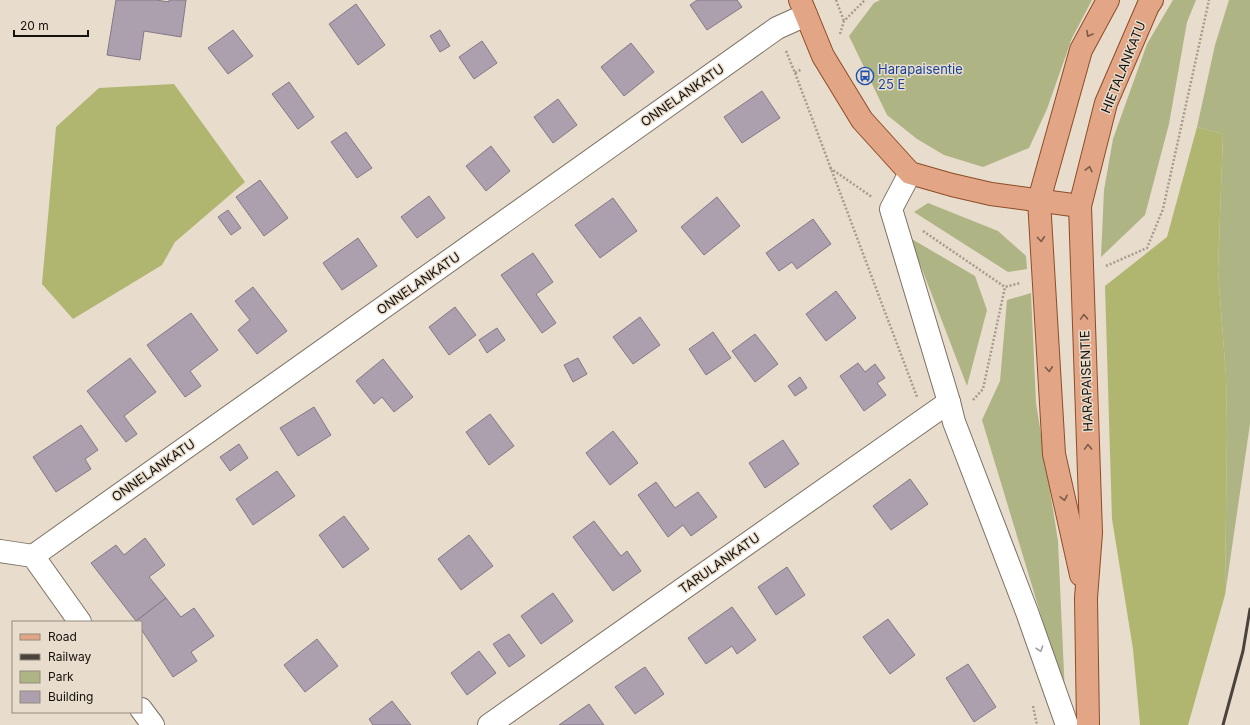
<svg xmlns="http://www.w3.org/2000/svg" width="1250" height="725" font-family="Inter,sans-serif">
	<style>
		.green { fill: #afb484 }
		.forest { fill: #b0b66f }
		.building { fill: #aca0af; stroke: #837886 }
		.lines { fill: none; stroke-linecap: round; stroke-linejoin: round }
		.minor-casing { stroke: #7c7163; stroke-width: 24 }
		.major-casing { stroke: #8d4c27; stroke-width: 24 }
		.path { stroke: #a59b8f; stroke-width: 2.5; stroke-dasharray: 2 2; stroke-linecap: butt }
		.minor { stroke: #fff; stroke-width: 22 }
		.major { stroke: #e2a686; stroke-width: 22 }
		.rail { stroke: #49433b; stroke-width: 3 }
		.oneway { stroke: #7c5c49 }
		.oneway2 { stroke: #a1a09e }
		.labels { text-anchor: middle; stroke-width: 3; stroke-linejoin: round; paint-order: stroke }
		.street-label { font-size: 13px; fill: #15110c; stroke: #e8dccc }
		.transit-label { font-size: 13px; fill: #164399; stroke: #e8dccc; text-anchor: start }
	</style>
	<rect width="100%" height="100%" fill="#e8dccc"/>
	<g class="green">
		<path d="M880,0H1092L1072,38L1047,109L1029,148L983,167L944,155L917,139L887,115L849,36L874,3Z"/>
		<path d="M1173,0H1196L1187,22L1169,124L1145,215L1101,257L1104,190L1113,139L1147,44Z"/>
		<path d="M1229,0H1250V424L1225,595L1227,432L1226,376L1218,271L1223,134L1197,127L1215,45Z"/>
		<path d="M928,203L998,231L1026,256L1027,269L1008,272L914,212Z"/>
		<path d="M910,238L975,276L987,310L967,386Z"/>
		<path d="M1031,293L1036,403L1058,541L1065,695L982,420L1000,381L1007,300Z"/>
	</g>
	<g class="forest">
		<path d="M174,84L245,182L175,242L162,265L73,319L42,284L56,127L99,88Z"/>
		<path d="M1197,127L1223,134L1218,271L1226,376L1227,432L1225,595L1188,725H1140L1133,649L1112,519L1105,286L1167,237Z"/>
	</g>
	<g class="building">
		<path d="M116,0H156L169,2V0H186L181,37L144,31L140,60L107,55Z"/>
		<path d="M697,0H737L742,7L707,30L690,5Z"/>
		<path d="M356,4L385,45L358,65L329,24Z"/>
		<path d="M233,30L253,56L228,74L208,48Z"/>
		<path d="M440,30L450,46L440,52L430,36Z"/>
		<path d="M482,41L497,63L474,79L459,57Z"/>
		<path d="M631,43L654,72L624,96L601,67Z"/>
		<path d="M289,82L314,117L298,129L272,94Z"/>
		<path d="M762,91L780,118L742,143L724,117Z"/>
		<path d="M558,99L577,125L553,143L534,117Z"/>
		<path d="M346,132L372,168L357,178L331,142Z"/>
		<path d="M491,146L510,171L486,191L466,166Z"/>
		<path d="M260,180L288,218L264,236L236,197Z"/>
		<path d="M429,196L445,218L417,238L401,217Z"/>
		<path d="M717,197L740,226L704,255L681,227Z"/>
		<path d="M613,198L637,231L600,258L575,225Z"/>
		<path d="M228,210L241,228L231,235L218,217Z"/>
		<path d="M813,219L831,244L797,269L792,262L779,271L766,253Z"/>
		<path d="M358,238L377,266L342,290L323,263Z"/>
		<path d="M533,253L553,282L536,294L556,323L542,333L501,275Z"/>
		<path d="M253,287L287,331L257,354L238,330L250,320L235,301Z"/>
		<path d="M836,291L856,318L826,341L806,314Z"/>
		<path d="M455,307L476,335L449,355L429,327Z"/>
		<path d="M191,313L218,350L190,371L201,386L185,397L147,345Z"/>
		<path d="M640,317L660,345L633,364L613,337Z"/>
		<path d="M497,328L505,340L487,353L479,340Z"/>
		<path d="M713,332L731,358L706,375L689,349Z"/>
		<path d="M755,334L778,364L755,382L732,351Z"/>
		<path d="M130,358L156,392L124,416L137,434L126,442L87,391Z"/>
		<path d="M578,358L587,374L573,382L564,365Z"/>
		<path d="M383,359L413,397L394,412L382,397L374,404L356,381Z"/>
		<path d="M858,363L865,372L875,364L885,378L877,383L886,395L864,411L840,376Z"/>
		<path d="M800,377L807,388L795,396L788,386Z"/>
		<path d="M314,407L331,435L298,456L280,428Z"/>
		<path d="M490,414L514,446L489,465L466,432Z"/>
		<path d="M81,425L98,450L85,459L91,469L56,492L33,457Z"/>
		<path d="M613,431L638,463L610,485L586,453Z"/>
		<path d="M783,440L799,464L765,488L749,463Z"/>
		<path d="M239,444L248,458L230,471L220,457Z"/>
		<path d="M277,471L295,496L253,525L236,499Z"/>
		<path d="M910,479L928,504L891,530L873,506Z"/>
		<path d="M656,482L675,508L698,492L717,517L691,536L683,525L668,537L638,495Z"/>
		<path d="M344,516L369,549L343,568L319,535Z"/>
		<path d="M594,521L621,556L627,551L641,571L613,591L573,537Z"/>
		<path d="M469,535L493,566L461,590L438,559Z"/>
		<path d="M145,538L165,565L149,577L166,598L136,621L91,563L116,545L124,555Z"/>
		<path d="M787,567L805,595L776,615L758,587Z"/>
		<path d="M553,593L573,621L541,644L521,616Z"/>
		<path d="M166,598L181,617L194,608L214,636L191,652L197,661L173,677L141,629V622L136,621Z"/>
		<path d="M732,607L756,640L737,654L732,646L706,664L688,638Z"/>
		<path d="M888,619L915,655L890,674L863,637Z"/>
		<path d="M509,634L525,656L509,667L493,644Z"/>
		<path d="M317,639L338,666L305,692L284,665Z"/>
		<path d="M479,651L496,673L467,695L451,673Z"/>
		<path d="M968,664L996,707L974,722L946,678Z"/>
		<path d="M645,667L664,694L635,714L615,687Z"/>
		<path d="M392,701L411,725H373L369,719Z"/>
		<path d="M589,704L604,725H559Z"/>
	</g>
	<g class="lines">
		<defs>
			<g id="minor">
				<path d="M910,173L891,209L949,402L954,422L1027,612L1067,725"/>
				<path d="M0,551L33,556L80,622"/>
				<path d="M33,556L777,28L806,15"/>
				<path d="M141,709L153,725"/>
				<path d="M489,725L949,402"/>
			</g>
			<g id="major">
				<path d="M800,0L823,56L862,120L910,173L952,185L991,194L1080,206"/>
				<path d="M1081,575L1054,454L1039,200L1081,50L1108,0"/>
				<path d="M1088,725L1086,598L1091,533L1080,206L1106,103L1148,6L1152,0"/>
			</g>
		</defs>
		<use href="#minor" class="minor-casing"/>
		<use href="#major" class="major-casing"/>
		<g class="path">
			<path d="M836,0L844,21"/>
			<path d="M840,34L844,21L865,0"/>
			<path d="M786,51L795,73L802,69"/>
			<path d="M795,73L917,397"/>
			<path d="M830,168L872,197"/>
			<path d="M923,231L1005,287L1020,283"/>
			<path d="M1106,266L1147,248L1163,209L1209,0"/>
			<path d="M973,400L983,389L1005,287"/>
			<path d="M1033,706L1037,725"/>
		</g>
		<use href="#minor" class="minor"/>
		<use href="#major" class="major"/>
		<path class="rail" d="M1223,725L1243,651L1250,609"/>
	</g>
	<defs><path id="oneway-chevron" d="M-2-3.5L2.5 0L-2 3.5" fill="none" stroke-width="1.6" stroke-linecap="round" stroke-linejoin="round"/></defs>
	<g class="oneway">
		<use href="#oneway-chevron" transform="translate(1089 34) rotate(119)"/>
		<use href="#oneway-chevron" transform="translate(1089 169) rotate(-76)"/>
		<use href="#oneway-chevron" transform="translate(1041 239) rotate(86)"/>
		<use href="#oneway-chevron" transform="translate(1084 317) rotate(-92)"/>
		<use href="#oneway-chevron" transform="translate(1049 369) rotate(86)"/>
		<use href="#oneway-chevron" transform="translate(1088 447) rotate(-92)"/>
		<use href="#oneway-chevron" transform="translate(1064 498) rotate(78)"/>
	</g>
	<use class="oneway2" href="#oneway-chevron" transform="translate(1040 649) rotate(71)"/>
	<defs>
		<symbol id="bus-ring" viewBox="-11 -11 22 22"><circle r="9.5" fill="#e8dccc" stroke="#1a4fb4" stroke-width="1.5"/><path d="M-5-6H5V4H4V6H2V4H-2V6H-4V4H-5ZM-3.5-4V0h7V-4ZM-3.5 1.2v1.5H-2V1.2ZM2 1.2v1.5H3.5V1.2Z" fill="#1a4fb4"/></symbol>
	</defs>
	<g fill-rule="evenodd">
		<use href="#bus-ring" x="855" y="66" width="20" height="20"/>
	</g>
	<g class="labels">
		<g class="street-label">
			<text transform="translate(1123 67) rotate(-68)" y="5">HIETALANKATU</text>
			<text transform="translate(682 95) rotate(-35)" y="5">ONNELANKATU</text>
			<text transform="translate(418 283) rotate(-35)" y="5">ONNELANKATU</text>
			<text transform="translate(1086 381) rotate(-92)" y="5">HARAPAISENTIE</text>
			<text transform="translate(153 470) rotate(-35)" y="5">ONNELANKATU</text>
			<text transform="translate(719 563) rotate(-35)" y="5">TARULANKATU</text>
		</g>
		<g class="transit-label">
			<text x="878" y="74">Harapaisentie<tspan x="878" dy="15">25 E</tspan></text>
		</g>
	</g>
	<rect x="12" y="621" width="130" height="92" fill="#e8dccc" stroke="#948b7f"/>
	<rect x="20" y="634" width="20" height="6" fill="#e2a686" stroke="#948b7f"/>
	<text x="48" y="641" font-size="12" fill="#15110c">Road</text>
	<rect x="20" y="654" width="20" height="6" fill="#49433b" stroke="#948b7f"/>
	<text x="48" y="661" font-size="12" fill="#15110c">Railway</text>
	<rect x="20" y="671" width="20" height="12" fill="#afb484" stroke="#948b7f"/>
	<text x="48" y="681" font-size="12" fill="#15110c">Park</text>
	<rect x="20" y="691" width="20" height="12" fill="#aca0af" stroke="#948b7f"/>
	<text x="48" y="701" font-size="12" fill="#15110c">Building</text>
	<path d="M14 30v6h74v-6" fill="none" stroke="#15110c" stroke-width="2"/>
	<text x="20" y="30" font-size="12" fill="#15110c" stroke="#e8dccc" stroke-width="3" paint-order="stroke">20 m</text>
</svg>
